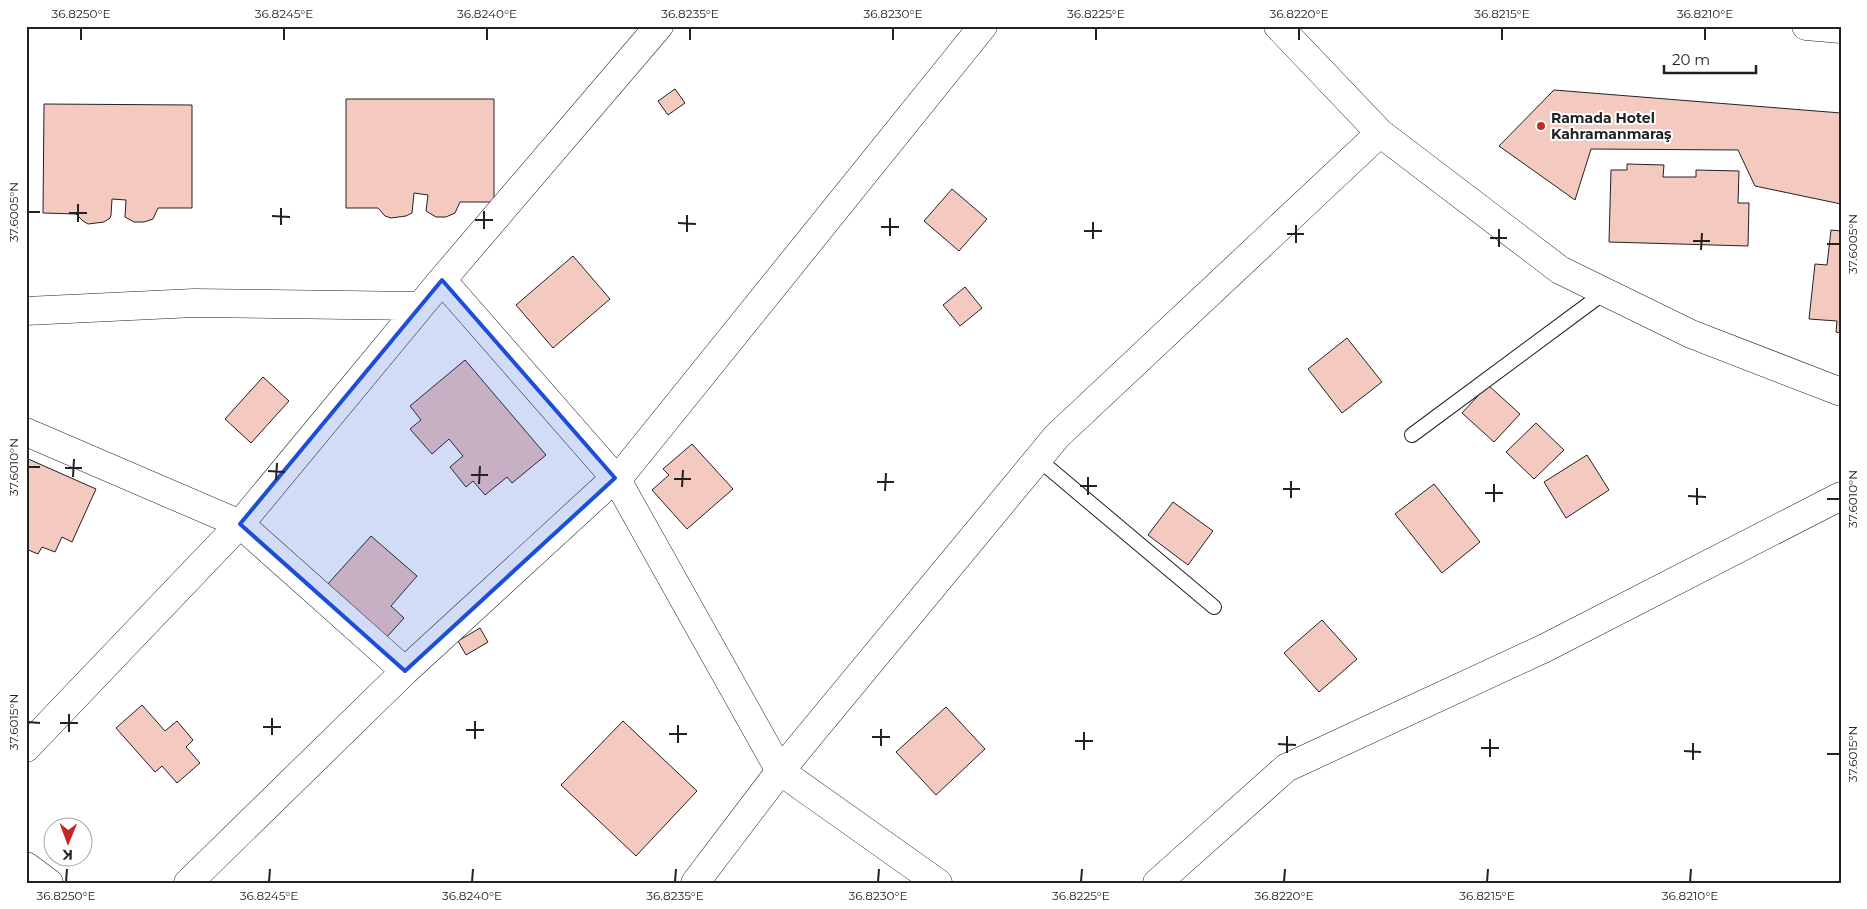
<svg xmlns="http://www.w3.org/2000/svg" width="1867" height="909" font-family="Montserrat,sans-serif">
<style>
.building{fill:#f3c9c0;stroke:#222}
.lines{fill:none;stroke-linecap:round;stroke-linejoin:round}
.service-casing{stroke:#222;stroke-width:16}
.minor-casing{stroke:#222;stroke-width:29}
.primary-casing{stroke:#222;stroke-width:29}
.service{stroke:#fff;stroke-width:14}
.minor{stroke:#fff;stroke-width:28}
.primary{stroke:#fff;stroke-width:28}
.marked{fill:#1d4ed8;fill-opacity:0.2;stroke:#1d4ed8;stroke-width:4;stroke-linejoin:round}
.ticks{fill:none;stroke:#222;stroke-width:2}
.poi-dot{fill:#c62828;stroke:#fff;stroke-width:2}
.labels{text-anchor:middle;stroke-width:4;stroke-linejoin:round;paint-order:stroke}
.poi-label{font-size:14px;font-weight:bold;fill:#222;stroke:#fff;text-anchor:start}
.neatline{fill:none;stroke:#222;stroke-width:2}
.ticks-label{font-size:12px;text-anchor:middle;fill:#222}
</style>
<rect width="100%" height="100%" fill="#fff"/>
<path class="building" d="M675 89 685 103 668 115 658 101Z
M1554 90 1841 113V204L1755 186 1738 150 1591 149 1575 200 1499 146Z
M346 99H494V202H460L455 213 446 217H436L426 211 428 195 414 193 412 213 406 216 391 218 385 216 378 208H346Z
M44 104 192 105V208H158L153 219 144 222H134L125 217 126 200 112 199 111 215 110 218 104 222 88 224 83 221 76 214 43 213Z
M1627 164 1664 165 1663 177H1696V170L1739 171 1738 203H1749L1748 246 1609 242 1611 170H1627Z
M952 189 987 219 959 251 924 221Z
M1831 230 1841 231V333L1836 332 1837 321 1809 319 1815 264 1827 265Z
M573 256 610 299 553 348 516 305Z
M965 287 982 308 960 326 943 305Z
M1347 338 1382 382 1342 413 1308 369Z
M465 360 546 455 512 483 507 477 485 495 473 481 466 487 450 467 463 456 449 439 432 454 410 429 421 420 410 406Z
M263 377 289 401 251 443 225 419Z
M1488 385 1520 414 1494 442 1462 413Z
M1536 423 1564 450 1534 479 1506 452Z
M692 444 733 489 687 529 652 490 669 475 663 469Z
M1587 455 1609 490 1566 518 1544 482Z
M26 458 96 489 72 542 62 537 55 552 42 547 38 554 26 549Z
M1434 484 1480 542 1442 573 1395 514Z
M1173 502 1213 531 1188 565 1148 535Z
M371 536 417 576 391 606 404 618 386 638 326 586Z
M1322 620 1357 659 1319 692 1284 653Z
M480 628 488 642 466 655 458 641Z
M142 705 165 731 177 721 193 740 186 747 200 763 177 783 162 766 155 772 116 728Z
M946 707 985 749 936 795 896 752Z
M623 721 697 791 636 856 561 785Z"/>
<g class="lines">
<g class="service-casing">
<path id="service" d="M1412 435 1605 292
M1038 459 1214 607"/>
</g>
<g class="minor-casing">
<path id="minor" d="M1278 26 1380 133 1560 270 1691 334 1841 392
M442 280 617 480 780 771 938 883
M26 311 194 303 420 306
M26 432 240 524 405 671
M617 480 983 26
M26 748 240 524 442 280 659 26
M26 866 49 883
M188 883 405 671 615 478
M695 883 780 771 1057 436 1380 133
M1157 883 1286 768 1545 648 1841 496"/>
</g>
<g class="primary-casing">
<path id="primary" d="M1806 26 1841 29"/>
</g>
<use href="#service" class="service"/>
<use href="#minor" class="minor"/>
<use href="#primary" class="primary"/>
</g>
<path class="marked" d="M442 280 615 478 405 671 240 524Z"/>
<path class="ticks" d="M81 40V28M284 40V28M487 40V28M690 40V28M893 40V28M1096 40V28M1299 40V28M1502 40V28M1705 40V28M28 212H40M69 213H87M272 216 290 217M475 220H493M78 222V204M678 223 696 224M281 225V208M881 227H899M484 229V211M1084 231H1102M687 232V215M1287 234H1304M890 236V218M1490 238H1507M1093 239V222M1693 241H1710M1296 243V225M1827 244H1840M1499 247V229M1701 250 1702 233M28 467H40M65 468H82M268 471 285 472M471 475H488M73 477 74 459M674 479H691M276 480 277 463M877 482H894M479 484 480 466M1080 486H1097M682 487 683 470M1283 489H1300M885 491 886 473M1485 493H1503M1088 495V477M1688 496 1706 497M1291 498V481M1827 499H1840M1494 502V484M1697 505V488M28 722 40 723M60 723H78M263 727H281M466 730H484M69 732V714M669 734H687M272 735V718M872 737H890M475 739V721M1075 741H1093M678 743V725M1278 744 1296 745M881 746V729M1481 748H1499M1084 750V732M1684 751 1701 752M1287 753V736M1827 754H1840M1490 757V739M1693 760V743M66 882 67 869M269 882 270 869M472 882 473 869M675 882 676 869M878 882 879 869M1081 882 1082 869M1284 882 1285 869M1487 882 1488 869M1690 882 1691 869"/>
<circle class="poi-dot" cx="1541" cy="126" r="5"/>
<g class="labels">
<g class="poi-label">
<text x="1551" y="123">Ramada Hotel<tspan x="1551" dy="16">Kahramanmaraş</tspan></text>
</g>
</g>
<rect width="1867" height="909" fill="none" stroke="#ffffff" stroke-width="55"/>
<g transform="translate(68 842) rotate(181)"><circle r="24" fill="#ffffff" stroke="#a7a7a7"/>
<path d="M0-4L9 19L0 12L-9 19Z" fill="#c62828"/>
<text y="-8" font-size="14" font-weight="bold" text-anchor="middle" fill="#222222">K</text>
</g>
<path d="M1664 65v8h92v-8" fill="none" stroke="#222222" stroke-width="2.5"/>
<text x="1672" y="65" font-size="15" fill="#222222" stroke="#ffffff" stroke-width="4" paint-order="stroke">20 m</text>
<rect x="28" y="28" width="1812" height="854" class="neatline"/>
<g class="ticks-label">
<text x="81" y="18">36.8250°E</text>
<text x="284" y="18">36.8245°E</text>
<text x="487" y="18">36.8240°E</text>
<text x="690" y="18">36.8235°E</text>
<text x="893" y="18">36.8230°E</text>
<text x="1096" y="18">36.8225°E</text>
<text x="1299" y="18">36.8220°E</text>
<text x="1502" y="18">36.8215°E</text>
<text x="1705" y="18">36.8210°E</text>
<text transform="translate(14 212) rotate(-90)" y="4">37.6005°N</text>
<text transform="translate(1853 244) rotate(-90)" y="4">37.6005°N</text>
<text transform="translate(14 467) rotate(-90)" y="4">37.6010°N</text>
<text transform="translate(1853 499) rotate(-90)" y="4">37.6010°N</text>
<text transform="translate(14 722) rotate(-90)" y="4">37.6015°N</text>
<text transform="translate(1853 754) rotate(-90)" y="4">37.6015°N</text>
<text x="66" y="900">36.8250°E</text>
<text x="269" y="900">36.8245°E</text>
<text x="472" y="900">36.8240°E</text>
<text x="675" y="900">36.8235°E</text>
<text x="878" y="900">36.8230°E</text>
<text x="1081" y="900">36.8225°E</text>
<text x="1284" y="900">36.8220°E</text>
<text x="1487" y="900">36.8215°E</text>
<text x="1690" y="900">36.8210°E</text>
</g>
</svg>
